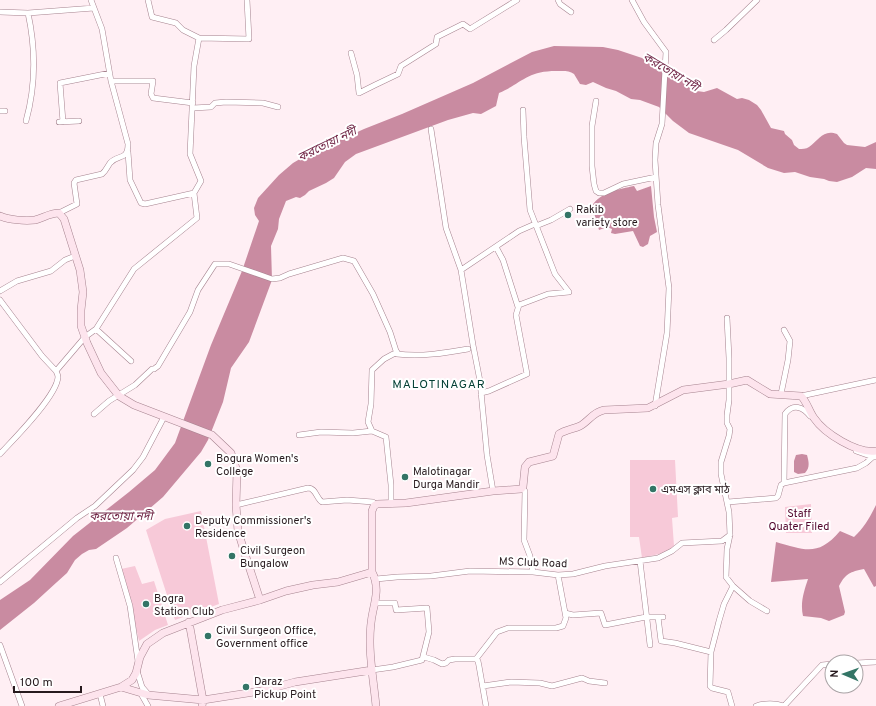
<svg xmlns="http://www.w3.org/2000/svg" width="876" height="706" font-family="Overpass,'Noto Sans Bengali',sans-serif">
<style>
.green{fill:#f7c9d8}
.water{fill:#c98ba1}
.lines{fill:none;stroke-linecap:round;stroke-linejoin:round}
.street-casing{stroke:#a6838f;stroke-width:6}
.secondary-casing{stroke:#a6838f;stroke-width:8}
.street{stroke:#fff;stroke-width:5}
.secondary{stroke:#fde4ed;stroke-width:7}
.poi-dot{fill:#337566;stroke:#fff;stroke-width:1.5}
.labels{text-anchor:middle;stroke-width:4;stroke-linejoin:round;paint-order:stroke}
.poi-label{font-size:11px;fill:#271a1e;stroke:#fff;text-anchor:start}
.park-label{font-size:11px;fill:#50042b;stroke:#fff}
.street-label{font-size:11px;fill:#271a1e;stroke:#fff}
.water-label{font-size:12px;font-style:italic;fill:#722848;stroke:#fff}
.neighbourhood-label{font-size:12px;letter-spacing:1px;fill:#044035;stroke:#fff}
</style>
<rect width="100%" height="100%" fill="#ffeff4"/>
<path class="green" d="M630 460H675L678 517 672 518 674 546 667 552 642 558 639 537H630Z
M811 504 812 533H786L785 507Z
M201 511 219 604 175 620 146 530 165 519Z
M135 566 142 584 154 581 168 625 155 630 139 641 126 583 121 569Z"/>
<path class="water" d="M554 46 603 47 618 50 642 58 660 67 670 68 674 70 689 86 697 91 704 92 717 88 737 99 742 98 749 100 757 105 761 110 771 128 784 131 785 134 792 140 794 145 799 149C802 149 806 149 809 147 819 140 823 129 837 134L844 143 847 145 865 147 876 142V169L866 168 852 177 837 182 829 181 824 179 810 177 795 172 784 173 768 168 738 150 689 133 673 121 659 107 640 100 631 99 616 91 606 88 593 82 586 85 580 84 574 74C569 70 562 71 556 71 527 71 522 83 499 93L496 106 481 114 473 113 448 120 356 154 345 162 334 178 326 183 309 191 305 195 300 198 296 197 286 201 279 219 278 229 271 246 272 280 249 342 231 368 223 402 208 440 201 452 163 497 127 528 96 549 89 550 82 554 75 560 67 573 57 582 34 603 0 630V600L30 580 73 536 129 492 155 470 175 443 211 345 242 271 259 221 255 215 254 208 258 198 279 175 293 163 305 156 364 129 402 114 473 83 532 52Z
M634 186 637 191 651 186 654 217 657 232 650 236 648 244 643 247 640 246 633 231 615 234 611 233 612 229 607 227 599 230 592 206C600 192 620 189 634 186Z
M802 454 807 455C809 462 810 468 805 473L798 474 794 472V461L796 455Z
M876 505V586L874 587 864 569C850 572 846 573 839 586L845 612 844 615 829 621 821 618 803 616C800 603 804 591 808 579L771 582 776 542C805 550 818 557 840 531L854 537C864 528 870 517 876 505Z"/>
<g class="lines">
<g class="street-casing">
<path id="street" d="M148 0 152 17 176 23 183 30 199 38
M558 0 560 4 571 12
M632 0 644 22 666 52 662 124 656 143 655 160 658 205 669 288 667 333 655 406
M0 12 28 13 94 8
M714 40 726 30 757 0
M351 53 357 75 359 93 375 85 398 74 401 66 436 44 437 37 463 24 470 29 517 0
M111 81H153L151 94 153 98 193 103
M596 101 592 126V166L594 184 596 191 599 193H604L623 184 656 177
M193 108 211 107 215 103 226 102 263 103 278 107
M0 111H5H0
M26 121C36 85 36 50 28 13
M59 122 79 121
M63 122 60 83 110 73
M431 129 446 228 461 270 473 345 480 381 487 455 493 491
M128 152 130 180 141 203 145 204 194 193
M59 213 77 204 74 183 76 180 102 174C106 171 107 167 110 163 118 154 128 161 128 144L111 81 102 29 91 0
M536 226 551 220 570 209
M496 247 503 260 518 307
M461 270 519 231 535 224
M0 291 17 281 51 271 65 260 75 256
M0 300 42 356 56 371
M727 318 729 358V400L727 415V423L730 429 729 436 721 462V474L729 512 730 535 727 549 726 577 733 586 724 604 719 621 711 652 710 686 712 688 728 692 732 706
M96 329 131 361
M481 393 489 391 527 374 516 315 519 305 548 294 569 292 555 274 530 210 524 137 523 110
M781 394 788 360 790 341 784 330
M801 396 876 380
M94 414 109 401 135 385 152 369H154L158 366 190 312 198 290 215 264H229L272 279 280 278 289 274 343 258 354 261 373 294 390 332 397 354C421 357 445 353 468 349
M810 416C803 407 793 403 785 414L784 483 857 468 866 463 875 455
M372 431 368 422 371 404 372 370 384 359 397 352
M299 435 321 432 353 433 372 431 386 437 391 485V503
M856 451 873 457H876
M0 454C13 440 57 396 58 377 58 375 57 373 56 371L85 337 96 329 134 269 197 218 194 193 201 181 190 154 194 66 199 38 249 39 247 0
M522 488 525 491 524 540 530 556 533 572
M728 502 776 498 778 496 781 485 784 483
M236 505 308 488C316 488 316 498 322 502L347 500 373 502 375 505
M116 558 130 606 138 661
M640 561 650 645
M376 579 397 577 431 576 470 571 533 572 558 575 573 574 605 566 658 558 672 551 682 543 722 541 730 535
M0 582 77 518 95 506 133 470 143 457 164 417
M733 586 750 601 767 611
M565 613 573 615 601 613 605 625 646 617H663
M658 617 661 641 675 643 711 652
M0 645 22 706
M424 657 434 660 442 664 446 663 449 660 455 659H476L478 661 479 666 486 706
M476 659 497 632 508 628H556L563 626 566 618 558 575
M856 663 876 662
M372 670 393 667 422 660 429 632 427 608 396 610 395 603H375
M137 671 142 687 148 694
M483 686 511 682 540 683 552 686 582 678 589 681 605 683
M140 692 148 706
M100 694 103 706
M756 706C765 703 775 703 784 706
M784 706 822 665 832 664"/>
</g>
<g class="secondary-casing">
<path id="secondary" d="M0 216C9 220 25 221 35 220 43 218 50 213 59 213L64 219 80 270 83 292 81 310V326L87 343 101 373 119 396 134 405 212 435 231 453 237 471 236 505 238 531 245 554 260 600
M189 622 203 700 202 706
M121 687 148 695 203 700 261 691 295 682 372 670
M59 706 121 687 132 680 136 673 140 657 147 644 163 633 222 610 260 600 286 591 313 585 338 582 372 572
M376 706C373 674 366 643 373 611 376 598 379 585 372 572V511L374 506 377 504 406 503 493 491 521 489 523 487 525 467 529 462 553 456 559 434C565 430 573 429 580 426 589 421 593 412 604 410L648 408 683 390 729 384 747 380 770 394 801 396C807 402 809 411 814 418 824 433 857 454 876 451"/>
</g>
<use href="#street" class="street"/>
<use href="#secondary" class="secondary"/>
</g>
<g class="poi-dot">
<circle cx="568" cy="215" r="4"/>
<circle cx="208" cy="464" r="4"/>
<circle cx="405" cy="477" r="4"/>
<circle cx="653" cy="489" r="4"/>
<circle cx="187" cy="526" r="4"/>
<circle cx="232" cy="556" r="4"/>
<circle cx="146" cy="604" r="4"/>
<circle cx="208" cy="636" r="4"/>
<circle cx="246" cy="687" r="4"/>
</g>
<g class="labels">
<g class="poi-label">
<text x="576" y="213">Rakib<tspan x="576" dy="13">variety store</tspan></text>
<text x="216" y="462">Bogura Women's<tspan x="216" dy="13">College</tspan></text>
<text x="413" y="475">Malotinagar<tspan x="413" dy="13">Durga Mandir</tspan></text>
<text x="661" y="493">এমএস ক্লাব মাঠ</text>
<text x="195" y="524">Deputy Commissioner's<tspan x="195" dy="13">Residence</tspan></text>
<text x="240" y="554">Civil Surgeon<tspan x="240" dy="13">Bungalow</tspan></text>
<text x="154" y="602">Bogra<tspan x="154" dy="13">Station Club</tspan></text>
<text x="216" y="634">Civil Surgeon Office,<tspan x="216" dy="13">Government office</tspan></text>
<text x="254" y="685">Daraz<tspan x="254" dy="13">Pickup Point</tspan></text>
</g>
<g class="park-label">
<text x="799" y="517">Staff<tspan x="799" dy="13">Quater Filed</tspan></text>
</g>
<g class="street-label">
<text transform="translate(533 562) rotate(2)" y="4">MS Club Road</text>
</g>
<g class="water-label">
<text transform="translate(671 72) rotate(31)" y="4">করতোয়া নদী</text>
<text transform="translate(327 144) rotate(-26)" y="4">করতোয়া নদী</text>
<text x="121" y="520">করতোয়া নদী</text>
</g>
<g class="neighbourhood-label">
<text x="439" y="388">MALOTINAGAR</text>
</g>
</g>
<g transform="translate(844 674) rotate(272)"><circle r="19" fill="#ffffff" stroke="#a9a3a5"/>
<path d="M0-3L7 15L0 10L-7 15Z" fill="#337566"/>
<text y="-6" font-size="11" font-weight="bold" text-anchor="middle" fill="#271a1e">N</text>
</g>
<path d="M14 686v6h67v-6" fill="none" stroke="#271a1e" stroke-width="2"/>
<text x="20" y="686" font-size="12" fill="#271a1e" stroke="#ffffff" stroke-width="3" paint-order="stroke">100 m</text>
</svg>
